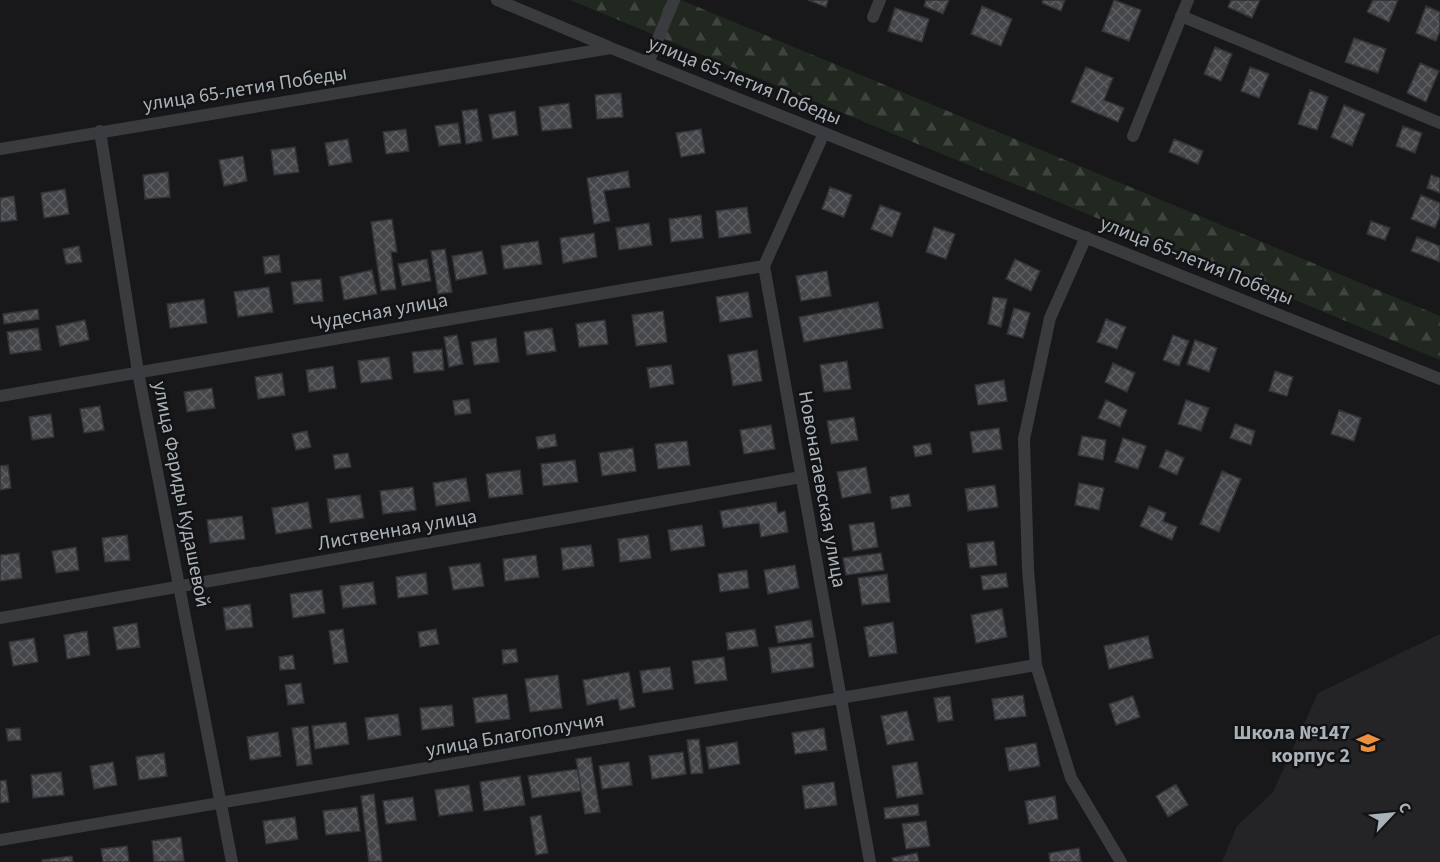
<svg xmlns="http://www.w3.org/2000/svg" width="1440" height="862" font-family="'Source Sans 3',sans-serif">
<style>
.built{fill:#242427}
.forest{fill:url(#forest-firs)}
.building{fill:url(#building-cross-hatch);stroke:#323236;stroke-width:1.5}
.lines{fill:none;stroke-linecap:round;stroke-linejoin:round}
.minor{stroke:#393b3f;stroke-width:12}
.labels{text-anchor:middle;stroke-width:5;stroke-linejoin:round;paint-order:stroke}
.street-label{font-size:20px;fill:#aab2b9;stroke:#131315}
.poi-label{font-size:20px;font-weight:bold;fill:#aab2b9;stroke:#131315;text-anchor:end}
</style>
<defs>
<pattern id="forest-firs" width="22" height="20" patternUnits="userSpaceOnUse" patternTransform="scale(1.5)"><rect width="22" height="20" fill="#202820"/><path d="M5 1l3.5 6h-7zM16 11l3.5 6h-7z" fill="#3e453e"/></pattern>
<pattern id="building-cross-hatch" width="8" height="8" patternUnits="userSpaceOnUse" patternTransform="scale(1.5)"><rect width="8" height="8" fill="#44464a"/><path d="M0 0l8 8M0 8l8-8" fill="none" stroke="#5c5e62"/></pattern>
</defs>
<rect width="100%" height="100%" fill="#18181a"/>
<path class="built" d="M1440 634V862H1222L1237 826 1273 792 1318 693Z"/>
<path class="forest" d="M570 0H681L1440 316V360Z"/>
<path class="building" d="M808 0H828L826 7Z
M926 0H949L943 14 924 6Z
M1043 0H1065L1061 11 1042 3Z
M1114 0 1141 10 1129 41 1102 31Z
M1231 0H1260L1252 18 1228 7Z
M1373 0H1398L1389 22 1367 12Z
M982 6 1012 19 1001 46 971 34Z
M1426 6 1440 12V31L1436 41 1416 33Z
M895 8 929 19 922 42 888 31Z
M1354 38 1386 49 1378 73 1345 62Z
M1215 47 1232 54 1221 81 1204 74Z
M1420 63 1439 71 1426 102 1407 93Z
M1086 67 1113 78 1104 100 1124 108 1118 122 1071 102Z
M1250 67 1269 74 1259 98 1241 91Z
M1310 90 1328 97 1317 130 1298 124Z
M621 93 623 117 597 119 595 95Z
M569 103 572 128 542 131 539 107Z
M1344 105 1365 114 1352 146 1331 137Z
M477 109 482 141 466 144 462 111Z
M515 111 518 135 493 139 489 115Z
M458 123 461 143 439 146 435 126Z
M1403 126 1422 133 1415 153 1396 146Z
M406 129 409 151 386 154 383 132Z
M701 129 705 153 681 157 676 133Z
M348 139 352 162 329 166 325 143Z
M1174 139 1203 151 1198 164 1169 152Z
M295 147 299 172 274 175 271 150Z
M243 156 247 181 224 186 219 160Z
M628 171 630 187 604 191 610 221 594 224 587 178Z
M168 172 170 197 145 199 143 175Z
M1431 175 1440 178V193L1427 188Z
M830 187 852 195 844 217 822 209Z
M65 189 69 214 44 218 41 193Z
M1421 195 1440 203V216L1435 228 1411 219Z
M14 196 17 220 0 222V198Z
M880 205 901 213 892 237 871 229Z
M747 207 751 233 719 238 716 211Z
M701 215 703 238 671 242 669 219Z
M392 219 397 252H391L396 289 381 291 371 222Z
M1371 221 1390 228 1385 240 1367 234Z
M649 223 652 245 619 250 616 228Z
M934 227 955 234 946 259 926 252Z
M594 233 597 257 563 263 560 238Z
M1417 237 1440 246V262L1411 251Z
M538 241 542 264 504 269 501 246Z
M79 246 82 262 66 264 63 249Z
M445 249 452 292 438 294 431 251Z
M482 251 487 274 456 280 452 256Z
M279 255 281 272 265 274 263 257Z
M427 259 431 281 402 286 398 264Z
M1015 259 1040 271 1031 291 1006 279Z
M372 270 377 294 344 300 340 277Z
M827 271 831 296 801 301 796 276Z
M321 279 323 301 294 304 291 282Z
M269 287 273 312 238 317 234 292Z
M748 292 752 317 720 322 716 297Z
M993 297 1007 299 1001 327 988 324Z
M204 299 207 323 170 328 167 304Z
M878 302 883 328 804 342 799 317Z
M1014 308 1030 313 1023 338 1007 334Z
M38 309 39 319 4 324 3 314Z
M663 311 667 342 636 346 632 315Z
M1106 319 1126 327 1117 349 1097 342Z
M85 320 89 340 60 346 56 326Z
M605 320 608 344 579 347 576 324Z
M38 328 41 350 10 354 7 332Z
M552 328 556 351 527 355 524 332Z
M457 335 463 364 449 367 444 337Z
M1173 335 1189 341 1179 366 1163 360Z
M496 338 499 362 474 365 471 342Z
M1195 340 1217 348 1209 372 1187 364Z
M442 349 444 370 414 373 412 352Z
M757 350 762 381 733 386 728 355Z
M389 357 392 379 361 383 358 361Z
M847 361 851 389 824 392 820 365Z
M1113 363 1135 373 1127 392 1105 382Z
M671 365 674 384 650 388 647 368Z
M333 366 336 388 309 392 306 370Z
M1275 371 1293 377 1287 396 1269 391Z
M282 373 285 395 258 399 255 377Z
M1004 380 1007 401 978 405 975 385Z
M212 388 215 408 187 412 184 392Z
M469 399 471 413 455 415 453 401Z
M1106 400 1127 410 1120 427 1098 418Z
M1186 400 1209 408 1201 431 1178 424Z
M100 406 104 430 84 433 80 409Z
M1339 410 1361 418 1354 441 1331 434Z
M51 414 54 437 32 440 29 417Z
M854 417 858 440 831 444 827 421Z
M1235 424 1255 431 1251 445 1230 438Z
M771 425 775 449 744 454 740 430Z
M999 428 1002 449 973 453 970 432Z
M307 431 311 447 296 450 292 434Z
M555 434 557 446 538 449 536 437Z
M1082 436 1106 440 1103 460 1078 455Z
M1123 438 1146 446 1138 469 1115 462Z
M687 441 690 465 658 469 655 444Z
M930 443 932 454 915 457 913 446Z
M633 448 636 471 602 476 599 453Z
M1166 450 1184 458 1177 475 1159 467Z
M348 453 351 467 335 469 333 455Z
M575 460 578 482 543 486 541 464Z
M8 465 11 488 0 490V466Z
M866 467 871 493 842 498 837 472Z
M520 470 523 494 489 498 486 474Z
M1222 471 1241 479 1219 532 1200 524Z
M466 478 470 501 436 506 433 483Z
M1079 483 1104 488 1099 510 1075 505Z
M995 485 998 507 968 511 965 489Z
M413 487 416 510 383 514 380 491Z
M909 494 911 506 892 509 890 497Z
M360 495 364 518 330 523 327 499Z
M308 502 312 528 276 534 272 508Z
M776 502 778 513 785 511 788 532 761 537 759 523 723 528 720 511Z
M1149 506 1166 513 1163 521 1177 527 1172 540 1140 526Z
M242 516 245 539 210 543 207 520Z
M874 522 878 547 853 551 849 525Z
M702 525 705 546 671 551 668 530Z
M127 535 130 560 105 562 102 538Z
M648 535 651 558 620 562 618 539Z
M994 541 997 565 970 568 967 544Z
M591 545 594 566 563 570 561 548Z
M76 547 79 570 56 573 52 551Z
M19 553 22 578 0 581V555Z
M881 553 884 570 846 575 843 558Z
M536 555 539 577 505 581 503 559Z
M480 563 484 586 453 590 449 567Z
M795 565 799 588 768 594 764 570Z
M747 570 749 588 720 592 718 574Z
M426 573 428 594 398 598 396 577Z
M1006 573 1008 587 983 590 981 576Z
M887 574 890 602 862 605 858 578Z
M373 582 376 604 343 608 340 586Z
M322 590 325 613 293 618 290 594Z
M250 604 253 627 226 630 223 608Z
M1002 609 1007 637 976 643 971 615Z
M811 620 814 637 778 643 775 626Z
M893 622 897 653 869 657 864 627Z
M137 623 140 647 117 650 113 627Z
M343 629 348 662 334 664 329 631Z
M436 629 439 644 420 647 418 632Z
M755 629 758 646 728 650 726 633Z
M87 631 90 655 67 659 64 635Z
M1148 636 1153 658 1109 669 1104 646Z
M34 638 38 662 13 666 9 642Z
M811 643 814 667 772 673 769 648Z
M516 649 518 662 503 664 502 650Z
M293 655 295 669 280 670 279 657Z
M724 657 727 680 695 684 692 661Z
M670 667 673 689 643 693 640 671Z
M629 672 635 707 620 710 618 699 587 705 583 680Z
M558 675 562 708 530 712 525 679Z
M301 683 304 703 288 705 285 685Z
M507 694 510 719 476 723 473 698Z
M1023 695 1026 716 995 720 992 699Z
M950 696 953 720 938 722 934 698Z
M1133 696 1140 717 1116 725 1109 704Z
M452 705 454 726 422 730 420 708Z
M907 711 914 740 887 745 881 716Z
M398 714 401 735 368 740 365 718Z
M346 722 349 744 315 749 312 726Z
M308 726 312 764 297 766 292 728Z
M20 728 21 740 8 741 6 729Z
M824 728 827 750 795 754 792 733Z
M278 732 281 756 250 760 247 737Z
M699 739 703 773 691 774 687 740Z
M737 742 740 764 709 769 706 747Z
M1036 743 1040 766 1009 771 1005 748Z
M683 752 686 774 652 779 649 756Z
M164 753 167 776 139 780 136 757Z
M591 757 600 812 585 814 576 759Z
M113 762 117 785 94 789 90 766Z
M629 762 632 785 602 789 599 766Z
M917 762 923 794 897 798 892 766Z
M578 769 581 791 532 798 528 776Z
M61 772 64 795 33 798 31 775Z
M520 776 525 805 484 811 480 782Z
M6 780 9 802 0 803V781Z
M834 782 837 805 805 809 802 786Z
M1176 784 1188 805 1168 817 1156 796Z
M469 785 473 811 439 816 435 790Z
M374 794 382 861 369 862 361 796Z
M1055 796 1058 819 1029 824 1025 801Z
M413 797 416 820 386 824 383 801Z
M918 804 919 815 885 819 884 808Z
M357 807 360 831 326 835 323 811Z
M541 815 548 853 536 855 530 817Z
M295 817 298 839 266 844 263 821Z
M926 821 930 846 906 849 902 824Z
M181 837 184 861 154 862 152 841Z
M127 846 129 862H103L101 849Z
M1079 848 1081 862H1050L1049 853Z
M917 853 919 862H893L892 858Z
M72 856 73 862H42V860Z"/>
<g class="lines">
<path class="minor" d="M497 0 609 47
M1181 16 1440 123
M873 17 880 0
M648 63 674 0
M100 131 138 372 232 862
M824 133 764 266 870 862
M1133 136 1188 0
M0 149 611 48 1440 379
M1086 237 1050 318 1024 439 1028 569 1036 665 1071 778 1121 862
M0 396 764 266
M0 618 801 477
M0 840 1036 665"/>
</g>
<defs>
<g id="school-bare" transform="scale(1.8)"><path d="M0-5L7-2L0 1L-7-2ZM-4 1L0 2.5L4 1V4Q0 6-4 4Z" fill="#eb903e" stroke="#131315" stroke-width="2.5" paint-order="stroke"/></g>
</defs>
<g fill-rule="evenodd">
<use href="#school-bare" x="1368" y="743"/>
</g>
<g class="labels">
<g class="street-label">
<text transform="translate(745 80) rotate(22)" y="7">улица 65-летия Победы</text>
<text transform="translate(245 88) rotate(-9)" y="7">улица 65-летия Победы</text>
<text transform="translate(1197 260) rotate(22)" y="7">улица 65-летия Победы</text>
<text transform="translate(379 311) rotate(-10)" y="7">Чудесная улица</text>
<text transform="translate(823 489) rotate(80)" y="7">Новонагаевская улица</text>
<text transform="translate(182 494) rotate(79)" y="7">улица Фариды Кудашевой</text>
<text transform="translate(397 529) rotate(-10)" y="7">Лиственная улица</text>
<text transform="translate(515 734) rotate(-10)" y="7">улица Благополучия</text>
</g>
<g class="poi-label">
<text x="1350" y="739">Школа №147<tspan x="1350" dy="23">корпус 2</tspan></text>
</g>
</g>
<g transform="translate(1392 814) rotate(64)" stroke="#131315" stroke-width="4.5" paint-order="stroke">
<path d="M0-4.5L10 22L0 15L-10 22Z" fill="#aab2b9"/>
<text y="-9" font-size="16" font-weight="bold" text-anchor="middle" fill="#aab2b9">С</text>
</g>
</svg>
